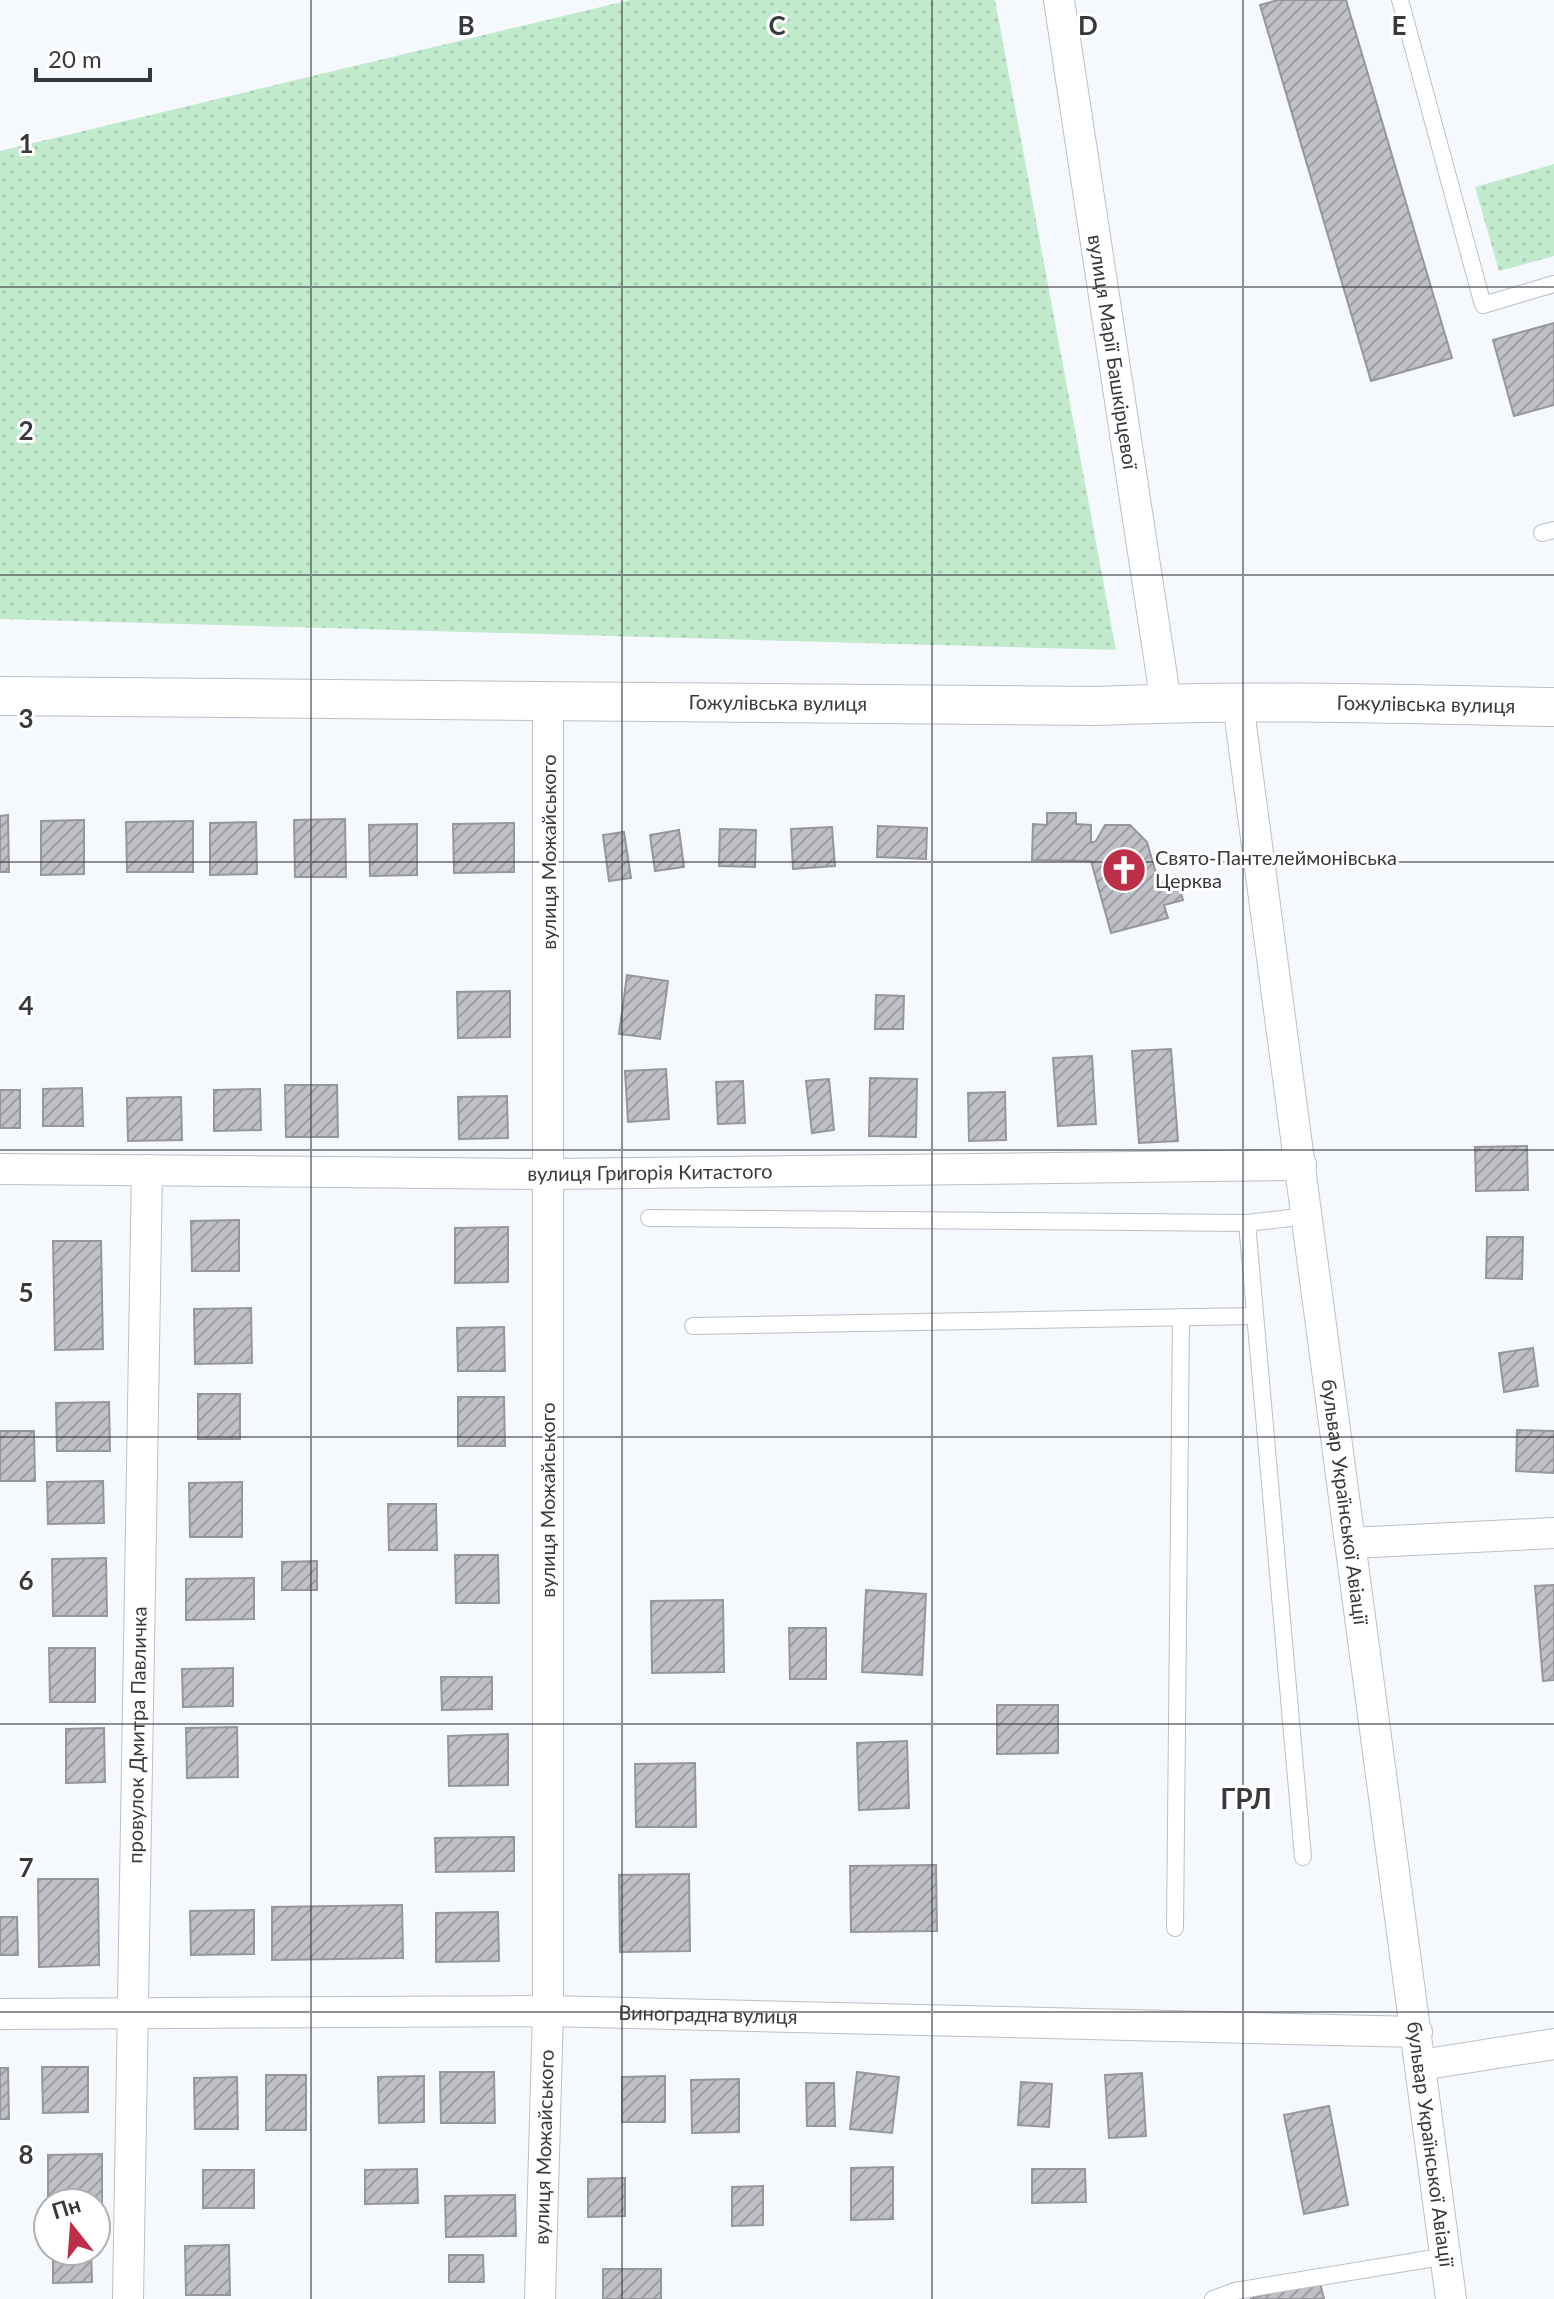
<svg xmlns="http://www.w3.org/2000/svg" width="1554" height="2299" font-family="Lato,sans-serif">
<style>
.park{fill:url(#park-dots)}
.building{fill:url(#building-hatch);stroke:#96969d;stroke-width:2}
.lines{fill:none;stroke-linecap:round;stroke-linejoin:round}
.service-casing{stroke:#bbc0c6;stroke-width:18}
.minor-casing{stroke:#bbc0c6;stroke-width:32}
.tertiary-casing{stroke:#bbc0c6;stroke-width:40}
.service{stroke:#fff;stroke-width:16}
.minor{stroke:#fff;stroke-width:30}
.tertiary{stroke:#fff;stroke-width:38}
.grid{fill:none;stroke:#37393c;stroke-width:2;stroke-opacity:0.55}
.labels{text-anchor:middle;stroke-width:6;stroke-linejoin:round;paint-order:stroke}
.street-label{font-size:20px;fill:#37393c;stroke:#fff}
.poi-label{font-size:20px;fill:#37393c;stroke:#fff;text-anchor:start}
.district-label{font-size:28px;font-weight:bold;fill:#37393c;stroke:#fff}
.grid-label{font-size:26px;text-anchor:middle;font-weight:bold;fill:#37393c;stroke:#fff;stroke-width:6;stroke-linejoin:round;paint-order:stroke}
</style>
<defs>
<pattern id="park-dots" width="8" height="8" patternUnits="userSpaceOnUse" patternTransform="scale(2)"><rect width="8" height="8" fill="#c2eacd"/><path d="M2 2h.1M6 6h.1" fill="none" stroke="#a7c9b1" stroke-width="1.8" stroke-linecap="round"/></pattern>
<pattern id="building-hatch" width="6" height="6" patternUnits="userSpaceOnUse" patternTransform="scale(2)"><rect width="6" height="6" fill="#c0c0c7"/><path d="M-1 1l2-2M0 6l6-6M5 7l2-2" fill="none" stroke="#9d9da3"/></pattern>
</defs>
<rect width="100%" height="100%" fill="#f5f9fe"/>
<path class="park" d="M630 0H995L1116 650 0 619V151Z
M1554 164V256L1499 271 1475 187Z"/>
<path class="building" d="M1278 0H1346L1452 358 1371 381 1260 5Z
M1554 323V405L1514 416 1493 340Z
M1047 813H1076V824L1091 825V843L1096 841 1105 825H1130L1147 842 1159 884 1177 879 1183 900 1164 905 1168 918 1111 933 1091 861 1032 860 1033 824 1047 825Z
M8 815 9 872H0V816Z
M345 819 346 877H295L294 820Z
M84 820V874L41 875V821Z
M193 821V872H127L126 822Z
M256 822 257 874 210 875V823Z
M514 823V872L454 873 453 824Z
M417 824V875L370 876 369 825Z
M878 826 927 828 926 859 877 857Z
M832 827 835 866 793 869 791 829Z
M720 829 756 830 755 867 719 866Z
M679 830 684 867 655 871 650 835Z
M624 832 631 878 609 881 603 835Z
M627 975 668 981 660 1039 619 1034Z
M510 991V1037L458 1038 457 992Z
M876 995 904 996 903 1029H875Z
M1171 1049 1178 1141 1139 1143 1132 1051Z
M1092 1056 1096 1124 1058 1126 1053 1058Z
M666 1069 669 1119 628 1122 625 1071Z
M870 1078 917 1079 916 1137 869 1136Z
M829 1079 834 1130 812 1133 806 1081Z
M743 1081 745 1123 718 1124 716 1082Z
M285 1085H337L338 1137H286Z
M82 1088 83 1126H43V1089Z
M260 1089 261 1130 214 1131V1090Z
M0 1090H20V1128H0Z
M1005 1092 1006 1140 969 1141 968 1093Z
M507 1096 508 1138 459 1139 458 1097Z
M181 1097 182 1140 128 1141 127 1098Z
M1527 1146 1528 1190 1476 1191 1475 1147Z
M239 1220V1271H192L191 1221Z
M508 1227V1282L455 1283V1228Z
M1487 1237H1523L1522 1279 1486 1278Z
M53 1241H101L103 1349 55 1350Z
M251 1308 252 1363 195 1364 194 1309Z
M504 1327 505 1371H458L457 1328Z
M1533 1348 1538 1386 1504 1392 1499 1353Z
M198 1394H240V1439H198Z
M458 1397H504L505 1446H458Z
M109 1402 110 1451H57L56 1403Z
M1517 1430 1554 1431V1473L1516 1471Z
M0 1431H34L35 1481H0Z
M103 1481 104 1523 48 1524 47 1482Z
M242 1482V1537H190L189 1483Z
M388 1504H436L437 1550H389Z
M455 1555H498L499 1603H456Z
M106 1558 107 1616H53L52 1559Z
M317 1561V1590H282V1562Z
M254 1578V1619L186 1620V1579Z
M1554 1585V1680L1543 1681 1535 1586Z
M866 1590 926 1594 922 1675 862 1672Z
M723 1600 724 1672 652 1673 651 1601Z
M789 1628H826V1679H790Z
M49 1648H95V1702H50Z
M233 1668V1706L183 1707 182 1669Z
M441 1677H492V1709L442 1710Z
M997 1705H1058V1753L997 1754Z
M237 1727 238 1777 187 1778 186 1728Z
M104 1728 105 1782 66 1783V1729Z
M508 1734V1785L449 1786 448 1736Z
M907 1741 909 1808 859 1810 857 1743Z
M695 1763 696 1827H636L635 1764Z
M514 1837V1871L436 1872 435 1838Z
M936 1865 937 1931 851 1932 850 1866Z
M689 1874 690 1951 620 1952 619 1875Z
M38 1879H98L99 1965 39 1967Z
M402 1905 403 1958 272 1960V1907Z
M254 1910V1954L191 1955 190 1911Z
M498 1912 499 1961 436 1962V1913Z
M0 1917H17L18 1955H0Z
M42 2067H88V2112L43 2113Z
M0 2068H8L9 2119H0Z
M440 2072H494L495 2123H441Z
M857 2072 899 2077 892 2133 850 2129Z
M1142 2073 1146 2136 1109 2138 1105 2075Z
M266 2075H306V2130H266Z
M424 2076V2122L379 2123 378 2077Z
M665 2076V2122H622V2077Z
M237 2077 238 2129H195L194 2078Z
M739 2079V2132L692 2133 691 2080Z
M1021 2082 1052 2084 1049 2127 1018 2125Z
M806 2083H834L835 2126H807Z
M1329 2106 1348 2205 1304 2214 1284 2115Z
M102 2154V2203H48V2155Z
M893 2167V2219L851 2220V2168Z
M417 2169 418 2203 365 2204V2170Z
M1032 2169H1085L1086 2202 1032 2203Z
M203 2170H254V2208H203Z
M625 2178V2216L588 2217V2179Z
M763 2186V2225L732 2226V2187Z
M515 2195 516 2236 446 2237 445 2196Z
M229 2245 230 2295H186L185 2246Z
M53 2251H91L92 2282 53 2283Z
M449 2255H483L484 2282H449Z
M603 2269H661V2299H603Z
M1319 2279 1324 2299H1250Z"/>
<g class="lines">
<g class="service-casing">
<path id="service" d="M1400 0 1483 305 1554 284
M1542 533 1554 530
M649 1218 1247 1223 1308 1216
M1247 1223 1303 1857
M693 1326 1254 1316
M1175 1928 1181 1317
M1213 2299 1235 2291 1447 2256"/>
</g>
<g class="minor-casing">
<g id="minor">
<path id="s1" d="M1059 0 1166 703"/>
<path id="s2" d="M1238 703 1451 2299"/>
<path id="s3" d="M0 1169 549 1174 1301 1165"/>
<path d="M1351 1543 1554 1533"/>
<path id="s4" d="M0 2014 548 2011 1417 2032"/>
<path d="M1421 2065 1554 2044"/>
<path id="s5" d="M128 2299 147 1170"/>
<path id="s6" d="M540 2299 548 2011V701"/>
</g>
</g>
<g class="tertiary-casing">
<g id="tertiary">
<path id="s7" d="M0 696 1097 706C1249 699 1402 704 1554 707"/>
</g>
</g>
<use href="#service" class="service"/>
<use href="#minor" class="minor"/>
<use href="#tertiary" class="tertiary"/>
</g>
<path class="grid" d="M311 0V2299M622 0V2299M932 0V2299M1243 0V2299M0 287H1554M0 575H1554M0 862H1554M0 1150H1554M0 1437H1554M0 1724H1554M0 2012H1554"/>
<defs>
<g id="church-disc" transform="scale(2.3)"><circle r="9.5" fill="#bf2e48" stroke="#fff"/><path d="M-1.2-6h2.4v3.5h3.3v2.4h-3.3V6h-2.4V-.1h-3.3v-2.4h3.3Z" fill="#fff"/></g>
</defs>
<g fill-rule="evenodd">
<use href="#church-disc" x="1124" y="870"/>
</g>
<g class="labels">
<g class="street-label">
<text dy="7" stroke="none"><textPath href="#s1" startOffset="356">вулиця Марії Башкірцевої</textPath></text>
<text dy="7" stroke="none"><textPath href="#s7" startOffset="778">Гожулівська вулиця</textPath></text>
<text dy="7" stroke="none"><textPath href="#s7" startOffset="1426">Гожулівська вулиця</textPath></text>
<text transform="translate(549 852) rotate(-90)" y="7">вулиця Можайського</text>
<text dy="7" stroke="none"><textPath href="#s3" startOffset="650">вулиця Григорія Китастого</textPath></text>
<text transform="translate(548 1500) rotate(-90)" y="7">вулиця Можайського</text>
<text dy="7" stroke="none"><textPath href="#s2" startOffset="806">бульвар Української Авіації</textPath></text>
<text dy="7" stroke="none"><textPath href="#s5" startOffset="564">провулок Дмитра Павличка</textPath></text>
<text dy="7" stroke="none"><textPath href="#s4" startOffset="708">Виноградна вулиця</textPath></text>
<text dy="7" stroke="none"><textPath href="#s2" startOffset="1454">бульвар Української Авіації</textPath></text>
<text dy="7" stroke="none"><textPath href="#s6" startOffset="152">вулиця Можайського</textPath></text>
</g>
<g class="poi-label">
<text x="1155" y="865">Свято-Пантелеймонівська<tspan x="1155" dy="23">Церква</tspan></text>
</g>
<g class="district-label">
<text x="1246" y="1809">ГРЛ</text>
</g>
</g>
<g class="grid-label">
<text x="466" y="35">B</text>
<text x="777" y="35">C</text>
<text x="1088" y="35">D</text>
<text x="1399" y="35">E</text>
<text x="26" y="153">1</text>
<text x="26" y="440">2</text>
<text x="26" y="728">3</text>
<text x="26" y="1015">4</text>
<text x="26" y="1302">5</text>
<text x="26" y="1590">6</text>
<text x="26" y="1877">7</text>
<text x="26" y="2164">8</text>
</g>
<g transform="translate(72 2227) rotate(343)"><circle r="38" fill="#ffffff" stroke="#afb0b1" stroke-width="2"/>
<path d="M0-6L14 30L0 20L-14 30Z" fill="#bf2e48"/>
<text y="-12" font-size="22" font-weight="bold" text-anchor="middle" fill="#37393c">Пн</text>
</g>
<path d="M36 68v12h114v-12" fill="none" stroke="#37393c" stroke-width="4"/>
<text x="48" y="68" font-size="24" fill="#37393c" stroke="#ffffff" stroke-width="6" paint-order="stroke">20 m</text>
</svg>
